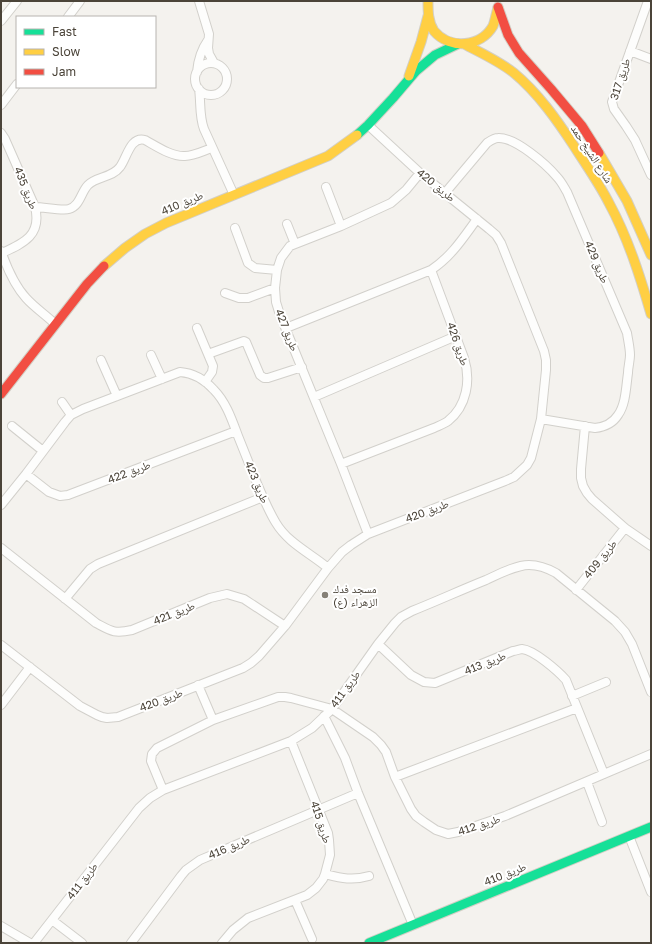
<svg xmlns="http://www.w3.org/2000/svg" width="652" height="944" font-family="'Golos Text','Noto Naskh Arabic',sans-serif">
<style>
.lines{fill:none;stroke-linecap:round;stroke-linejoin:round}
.street-casing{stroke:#d2d0cb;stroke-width:10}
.fast-casing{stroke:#d3cfc5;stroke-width:11}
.slow-casing{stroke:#d3cfc5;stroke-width:11}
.jam-casing{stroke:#d3cfc5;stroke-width:11}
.street{stroke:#fdfdfc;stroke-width:8}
.fast{stroke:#16e098;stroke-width:9}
.slow{stroke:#ffcf43;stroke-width:9}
.jam{stroke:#f24e42;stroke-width:9}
.poi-dot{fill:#868178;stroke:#fff;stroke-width:1.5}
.labels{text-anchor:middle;stroke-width:4;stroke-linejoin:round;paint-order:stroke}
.street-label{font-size:11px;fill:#4b4439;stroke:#fff}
.poi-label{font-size:11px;fill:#4b4439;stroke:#fff;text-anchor:start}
</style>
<rect width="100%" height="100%" fill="#f4f2ee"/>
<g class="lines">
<g class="street-casing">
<path id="street" d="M199 1 209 34 208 48 209 54 214 63
M648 1 612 102 614 109 626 126 635 140 651 175
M68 17 80 1
M1 21 17 1
M630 51 651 59
M195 79a16 16 0 1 1 32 0a16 16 0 1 1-32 0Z
M197 72C198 60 201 50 208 40
M199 89C201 102 199 116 204 129L234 195
M1 105 17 84
M1 133 5 139 35 207C42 235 24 243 2 253
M326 187 341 226
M445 193 487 143C490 141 494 138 498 138 515 137 546 164 557 177 561 181 564 187 567 192L627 333C628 340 630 348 630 355 630 361 628 367 628 373 626 386 626 404 618 415 613 423 604 427 595 428L541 419
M35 207C44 207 62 211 69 209 80 206 81 192 88 185 97 176 112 178 120 167 127 158 130 136 145 140 156 146 172 157 185 156 194 156 203 151 212 148
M287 224 295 244
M235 228 248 263 255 268 277 270
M1 251C7 268 14 285 26 298 35 308 46 315 55 324
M225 293 239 298H248L275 288
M197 328 213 366 212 372 205 382
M286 328 431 270C452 256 463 238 477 219
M208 354 244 341 246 342 260 375 264 378H268L302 367
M151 355 162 379
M101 360 117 396
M314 397 456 336
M62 402 71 415
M12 426 43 451
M585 426 581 469V478L583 486 587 493 592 499 625 528 651 546
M341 464 434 428C438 426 444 424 448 421 467 406 471 380 464 358L431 270
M26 474 49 492 60 496 68 495 236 431
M1 505 26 474 65 422 71 415 83 409 180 372C193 373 205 380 214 390 226 402 232 420 238 436 244 451 250 466 256 481 262 495 268 510 276 523 288 543 310 553 328 568
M368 534 341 464 280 315 276 302 275 288 277 270 281 258 290 246 341 226 391 203 406 190 420 173
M1 548 96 623C111 631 114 634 132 630L210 598 227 594 244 599 285 626
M576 590 625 528
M65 599 90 569 98 564 263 497
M378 644 411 675 424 682 435 683 513 651C516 651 520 649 522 649 534 650 558 671 566 680L604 774
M1 645 80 706 97 715 102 717 107 718 118 717 243 668 251 663 259 656 285 626 328 568 342 552 351 545 368 534 505 481 514 477 527 465 531 458 541 419 546 370V360L544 351 501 243 496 235 489 229 420 173 368 125
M198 685 213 720
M572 696 606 682
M1 705 30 667
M324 716 345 758 358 793 413 925
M395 777 577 708
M587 782 602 822
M163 790 151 761 152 754 157 748 213 720 278 697H285L291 698 332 709 373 737 381 745 386 752 395 777 411 809 416 816 424 822 436 830 448 834 458 832 505 816 651 754
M629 836 651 892
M325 874C341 878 352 881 369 876
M295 900 312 939
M52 920 82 943
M1 926 30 943
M34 943 139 808 150 798 163 790 291 741 312 728 332 709 378 644 395 623 401 617 412 611C437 601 461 590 486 580 499 574 516 565 529 565 539 565 547 568 556 573L615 621 625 632 632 644 651 692
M131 943 181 876 186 870 200 860 358 793
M222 943 233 930 248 918 307 895 316 888 323 879 325 874 330 855 329 840 328 833 291 741"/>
</g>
<g class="fast-casing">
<path id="fast" d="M357 135 368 125 393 98 416 71 435 55 458 44
M369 943 651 827"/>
</g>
<g class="slow-casing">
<path id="slow" d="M428 1C428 11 428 22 434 31 450 50 481 47 493 26 495 21 496 14 498 8
M464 44C481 53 499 61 514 73 538 93 557 120 574 146 586 165 599 183 609 203 628 238 640 276 651 314
M409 76 421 42 428 16
M599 153 627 201 651 255
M104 266 125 248 145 234 166 223 328 156 357 135"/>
</g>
<g class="jam-casing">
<path id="jam" d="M498 7 508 35 519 53 551 89 582 126 599 153
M1 394 87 284 104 266"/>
</g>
<use href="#street" class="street"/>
<use href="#fast" class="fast"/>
<use href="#slow" class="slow"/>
<use href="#jam" class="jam"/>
</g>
<circle class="poi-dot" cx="325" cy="595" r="4"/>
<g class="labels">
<g class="street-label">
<text transform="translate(620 79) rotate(-72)" y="4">طريق 317</text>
<text transform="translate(592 154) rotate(57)" y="4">شارع الشيخ حمد</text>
<text transform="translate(436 185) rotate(39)" y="4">طريق 420</text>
<text transform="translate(26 188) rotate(68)" y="4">طريق 435</text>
<text transform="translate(182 203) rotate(-23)" y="4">طريق 410</text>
<text transform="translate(597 262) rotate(67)" y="4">طريق 429</text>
<text transform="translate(287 330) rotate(68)" y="4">طريق 427</text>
<text transform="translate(458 344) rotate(71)" y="4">طريق 426</text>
<text transform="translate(129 472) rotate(-21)" y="4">طريق 422</text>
<text transform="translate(257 482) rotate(67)" y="4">طريق 423</text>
<text transform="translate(427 511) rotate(-21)" y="4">طريق 420</text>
<text transform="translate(600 559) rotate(-51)" y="4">طريق 409</text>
<text transform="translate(174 613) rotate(-22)" y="4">طريق 421</text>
<text transform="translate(485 663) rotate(-22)" y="4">طريق 413</text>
<text transform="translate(345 689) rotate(-54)" y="4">طريق 411</text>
<text transform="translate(161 700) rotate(-21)" y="4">طريق 420</text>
<text transform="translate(321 822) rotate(72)" y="4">طريق 415</text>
<text transform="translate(479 825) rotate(-18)" y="4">طريق 412</text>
<text transform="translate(229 847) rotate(-23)" y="4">طريق 416</text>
<text transform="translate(505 874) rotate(-22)" y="4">طريق 410</text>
<text transform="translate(82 881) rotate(-52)" y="4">طريق 411</text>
</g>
<g class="poi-label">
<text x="333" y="593">مسجد فدك<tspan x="333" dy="13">الزهراء (ع)</tspan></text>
</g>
</g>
<rect width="652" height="944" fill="none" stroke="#4b4439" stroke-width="4"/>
<rect x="16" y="16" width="140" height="72" fill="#ffffff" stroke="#b7b4b0"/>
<rect x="24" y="29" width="20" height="6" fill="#16e098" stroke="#b7b4b0"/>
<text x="52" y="36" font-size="12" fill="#4b4439">Fast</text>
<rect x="24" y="49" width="20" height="6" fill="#ffcf43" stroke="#b7b4b0"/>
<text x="52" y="56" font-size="12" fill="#4b4439">Slow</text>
<rect x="24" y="69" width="20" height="6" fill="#f24e42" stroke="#b7b4b0"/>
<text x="52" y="76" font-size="12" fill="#4b4439">Jam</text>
</svg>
